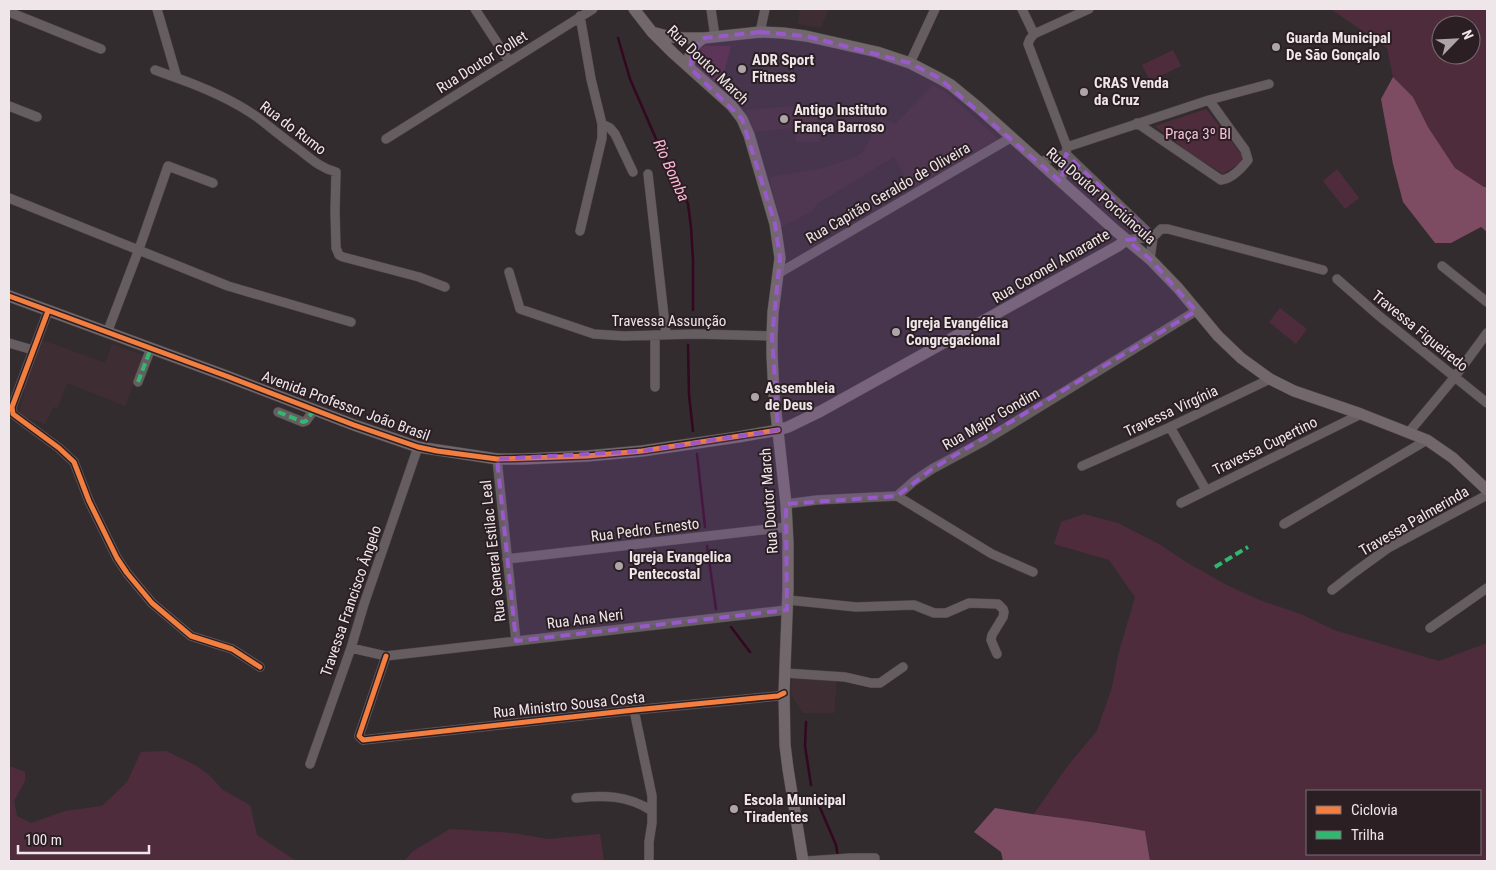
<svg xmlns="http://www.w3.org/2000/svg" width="1496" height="870" font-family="'Roboto Condensed',sans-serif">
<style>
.built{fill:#3e2e34}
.green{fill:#4f2c3c;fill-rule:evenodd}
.forest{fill:#7d4b62}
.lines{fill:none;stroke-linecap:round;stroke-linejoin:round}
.stream{stroke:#340720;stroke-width:2.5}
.minor-casing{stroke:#4c4749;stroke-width:10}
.major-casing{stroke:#4c4749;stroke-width:12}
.minor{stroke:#665d61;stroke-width:9}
.major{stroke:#72676b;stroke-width:11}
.quiet{stroke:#33b770;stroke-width:4;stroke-dasharray:8 4;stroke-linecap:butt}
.cycleway-casing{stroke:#2b1f24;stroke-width:8}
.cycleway{stroke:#f27e40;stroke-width:5}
.marked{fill:#985aca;fill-opacity:0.2;stroke:#985aca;stroke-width:4;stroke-dasharray:10 6;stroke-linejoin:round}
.poi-dot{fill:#ada5a8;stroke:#2b1f24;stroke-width:2}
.labels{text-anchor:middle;stroke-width:4;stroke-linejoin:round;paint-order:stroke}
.poi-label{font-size:15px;font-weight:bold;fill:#efe6e9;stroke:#2b1f24;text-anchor:start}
.street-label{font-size:15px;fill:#efe6e9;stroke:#2b1f24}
.park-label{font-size:15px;fill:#f6c0d6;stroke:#2b1f24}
.water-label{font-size:16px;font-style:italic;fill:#feb7d5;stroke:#2b1f24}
</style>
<rect width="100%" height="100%" fill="#322c2f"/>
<path class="built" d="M800 9H829L821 28 798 24Z
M933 85 944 91 999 139 913 190 894 157 817 204 813 211 782 227 769 177 823 168 857 156 864 151 880 119 896 123Z
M803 105 817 106 820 142H796L794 128 754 132 746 110Z
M40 339 105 363 112 344 145 356 125 406 67 383 58 408 54 407 45 424 18 414 25 391 22 389Z
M792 677 837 679 834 713H803L791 695Z"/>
<path class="green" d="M1331 9H1487V187H1484L1455 168 1428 127 1413 97 1393 77 1387 48ZM1441 25H1471V55H1441Z
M705 46H731L720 89C709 79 678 58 705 46Z
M1173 50 1181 66 1150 81 1142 65Z
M1206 109 1243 156 1239 164 1223 174 1187 151 1155 126Z
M1337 169 1359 198 1345 209 1323 181Z
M1280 308 1307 329 1296 344 1269 322Z
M1084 514 1118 523 1159 544 1186 562 1225 584 1257 599 1303 615 1334 630 1439 661 1487 643V861H1150L1145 831 1110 824 1033 815 1069 764 1097 731 1112 687 1118 655 1135 597 1109 560 1054 544 1061 522ZM1307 791H1480V854H1307Z
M166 751 197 766 210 776 223 790 250 805 257 835 296 861H9V766L25 772V781L14 801 17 816 31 823 65 811 102 806 127 782 141 752Z
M450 829 513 833 548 839 600 834 604 861H404L413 851Z"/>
<path class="forest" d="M1393 77 1413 97 1428 127 1455 168 1484 187H1487V232L1481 227 1451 243H1435L1403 202 1393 164 1381 99Z
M995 808C1045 817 1095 821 1145 831L1150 861H1003L1001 852 974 832Z"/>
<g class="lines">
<path class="stream" d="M618 38 630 79 663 155 676 176 688 204 691 227 693 260V310
M688 345 689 395 693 431
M697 454 705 527
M707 546 716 609
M731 627 750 652
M806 722 805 746 811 785
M815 796 836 845 838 857"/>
<g class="minor-casing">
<path id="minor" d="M157 9 177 78C205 88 233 100 257 117 270 127 283 138 297 148 309 157 320 168 336 172L335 211 336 248 339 255 343 257 419 277 445 287
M475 9 509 61
M711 9 715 37
M1022 9 1034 34 1030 39 1028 44 1067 147 1066 154 1153 237 1161 229H1168L1323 270
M9 12 101 49
M580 16 591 79 602 124 610 128 615 134 633 172
M760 32 765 9
M1034 34 1089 9
M910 63 935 9
M155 70 177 78
M9 106 37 117
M1137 123 1221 180C1232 179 1241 169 1248 160L1245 150 1209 100
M386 139 593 9
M1067 147 1209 100 1269 84
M1039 162 1066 154 1061 181
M648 174 666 334
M9 198 228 286 351 322
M580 231 602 138V124
M1126 240 1153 237 1150 259
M1442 266 1487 302
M509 272 520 309 594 334 624 336 695 334 772 336
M779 273 1012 137
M1337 279 1378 315 1487 403
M48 311 12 407 13 414 59 448 74 462 89 501 117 558 127 573 152 603 191 636 232 649 260 667
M107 333 139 249 168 166 213 183
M9 343 33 350
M138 382 151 348
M655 387V335
M278 412 303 422 306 421 314 410
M1170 427 1206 490
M1409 432 1454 378 1487 333
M497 459 516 641
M1082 466 1170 427 1270 379
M897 496 992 554 1033 572
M1181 503 1361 414
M786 504 817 500 897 496 914 481 932 469 984 441 1196 311
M1284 524 1427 440
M507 559 787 527
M1332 590 1355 572 1388 548 1487 495
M788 600 856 607 914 605 934 613H946L969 603 998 604 1003 609 1004 612 1003 617 992 635 991 640 997 654
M1430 628 1487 588
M351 648 386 656 787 610
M386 656 359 736 363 740 634 710 778 696 784 693
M785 673 845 677 871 683H880L903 667
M634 710 652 796V823L649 842V861
M310 764 351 648 364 604 418 447
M576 798C604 795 628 795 652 811
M807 861 851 858H875"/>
</g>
<g class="major-casing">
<path id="major" d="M634 9 652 32 673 53 732 106 742 119 749 135 775 224 780 258 773 312 772 336V355L774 395 786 504 788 543V589L784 693 785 745 788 769 803 861
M652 32 671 37 685 38H704L760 32 783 33 806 36 877 52 910 63 939 78 951 85 979 108 1116 231 1150 259 1178 288 1218 336 1241 358 1270 379 1294 391 1361 414 1427 440 1453 458 1487 490
M690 68C687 55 693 44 704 38
M9 296 229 377 354 425 418 447 497 459H524L587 456 642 451 738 437 778 430 788 427 821 411 1118 246 1126 240"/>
</g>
<use href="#minor" class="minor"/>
<use href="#major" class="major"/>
<path class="quiet" d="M138 382 151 348
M278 412 303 422 306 421 314 410
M1215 567 1248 547"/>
<g class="cycleway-casing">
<path id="cycleway" d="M9 296 229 377 354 425 418 447 437 451 497 459 587 456 642 451 778 430
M48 311 12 407 13 414 59 448 74 462 89 501 117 558 127 573 152 603 191 636 232 649 260 667
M386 656 359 736 363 740 634 710 778 696 784 693"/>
</g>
<use href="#cycleway" class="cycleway"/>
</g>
<path class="marked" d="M760 32 806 36 910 63 939 78 1061 182 1066 154 1153 237 1127 240 1150 259 1196 311 932 469 897 496 786 504 787 610 516 641 497 459 642 451 778 430 772 336 780 258 775 224 742 119 690 68 693 48 704 38Z"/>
<g class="poi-dot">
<circle cx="1276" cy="47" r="5"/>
<circle cx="742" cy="69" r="5"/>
<circle cx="1084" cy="92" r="5"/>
<circle cx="784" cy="119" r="5"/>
<circle cx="896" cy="332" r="5"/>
<circle cx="755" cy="397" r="5"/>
<circle cx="619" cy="566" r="5"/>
<circle cx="734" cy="809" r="5"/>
</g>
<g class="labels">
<g class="poi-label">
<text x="1286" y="43">Guarda Municipal<tspan x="1286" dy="17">De São Gonçalo</tspan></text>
<text x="752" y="65">ADR Sport<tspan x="752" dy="17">Fitness</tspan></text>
<text x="1094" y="88">CRAS Venda<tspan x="1094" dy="17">da Cruz</tspan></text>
<text x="794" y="115">Antigo Instituto<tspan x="794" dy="17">França Barroso</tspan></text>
<text x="906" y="328">Igreja Evangélica<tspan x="906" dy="17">Congregacional</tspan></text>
<text x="765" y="393">Assembleia<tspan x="765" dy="17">de Deus</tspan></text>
<text x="629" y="562">Igreja Evangelica<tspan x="629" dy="17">Pentecostal</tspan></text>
<text x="744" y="805">Escola Municipal<tspan x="744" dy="17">Tiradentes</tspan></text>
</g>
<g class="street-label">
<text transform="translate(482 62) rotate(-32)" y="5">Rua Doutor Collet</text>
<text transform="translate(708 65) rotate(44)" y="5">Rua Doutor March</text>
<text transform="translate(293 128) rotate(37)" y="5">Rua do Rumo</text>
<text transform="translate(888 193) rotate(-30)" y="5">Rua Capitão Geraldo de Oliveira</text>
<text transform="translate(1101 196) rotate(41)" y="5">Rua Doutor Porciúncula</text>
<text transform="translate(1051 266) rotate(-30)" y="5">Rua Coronel Amarante</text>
<text x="669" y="326">Travessa Assunção</text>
<text transform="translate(1420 331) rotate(39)" y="5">Travessa Figueiredo</text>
<text transform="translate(346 406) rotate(20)" y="5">Avenida Professor João Brasil</text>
<text transform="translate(1171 411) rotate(-25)" y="5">Travessa Virgínia</text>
<text transform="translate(991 419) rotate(-30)" y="5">Rua Major Gondim</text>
<text transform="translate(1265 446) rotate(-26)" y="5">Travessa Cupertino</text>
<text transform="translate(769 501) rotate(-94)" y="5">Rua Doutor March</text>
<text transform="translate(1414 521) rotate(-30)" y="5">Travessa Palmerinda</text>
<text transform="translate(645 530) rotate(-7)" y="5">Rua Pedro Ernesto</text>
<text transform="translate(493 551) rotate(-96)" y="5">Rua General Estilac Leal</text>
<text transform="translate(351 601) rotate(-71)" y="5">Travessa Francisco Ângelo</text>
<text transform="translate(585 619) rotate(-7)" y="5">Rua Ana Neri</text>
<text transform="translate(569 705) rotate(-6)" y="5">Rua Ministro Sousa Costa</text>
</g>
<g class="park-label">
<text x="1198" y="139">Praça 3º BI</text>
</g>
<g class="water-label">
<text transform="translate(672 170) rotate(66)" y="6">Rio Bomba</text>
</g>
</g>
<rect width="1496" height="870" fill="none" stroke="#efe6e9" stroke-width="20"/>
<rect x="1306" y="790" width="175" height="65" fill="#2b1f24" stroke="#796f73"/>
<rect x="1316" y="806" width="25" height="8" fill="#f27e40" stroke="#796f73"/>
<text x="1351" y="815" font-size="15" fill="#efe6e9">Ciclovia</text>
<rect x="1316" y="831" width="25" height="8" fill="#33b770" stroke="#796f73"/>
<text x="1351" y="840" font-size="15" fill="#efe6e9">Trilha</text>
<g transform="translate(1456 40) rotate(66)"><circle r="24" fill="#2b1f24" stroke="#796f73"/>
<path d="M0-4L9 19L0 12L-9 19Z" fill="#ada5a8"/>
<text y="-8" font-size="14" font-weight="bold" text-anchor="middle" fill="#efe6e9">N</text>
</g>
<path d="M18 845v8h131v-8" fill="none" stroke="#efe6e9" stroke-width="2.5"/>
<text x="25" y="845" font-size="15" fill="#efe6e9" stroke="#2b1f24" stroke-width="4" paint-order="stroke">100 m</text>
</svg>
